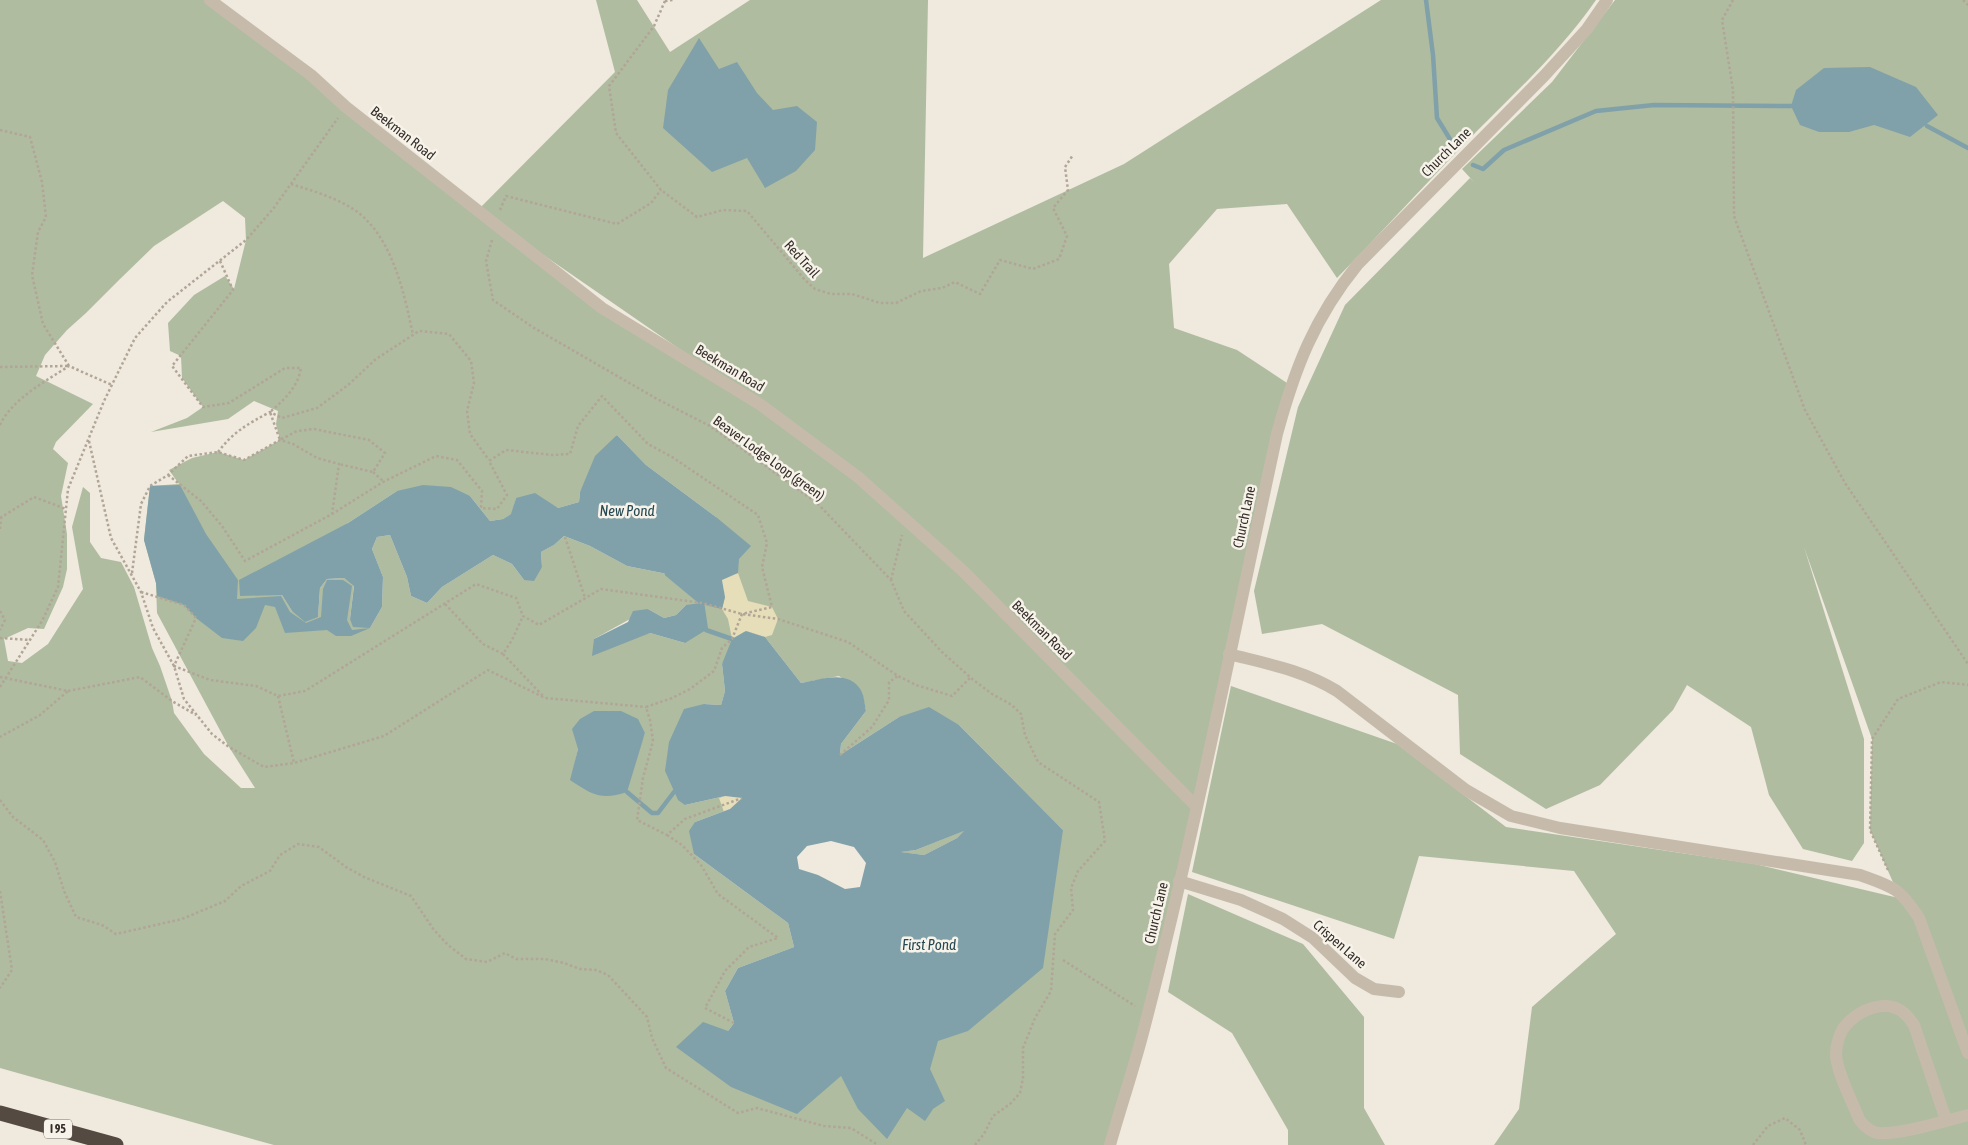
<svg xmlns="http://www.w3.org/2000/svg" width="1968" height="1145" font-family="'Asap Condensed',sans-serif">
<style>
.green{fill:#afbca0;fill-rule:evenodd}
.sand{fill:#e6ddb9}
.water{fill:#80a1a9;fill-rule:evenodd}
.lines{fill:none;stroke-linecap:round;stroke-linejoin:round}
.stream{stroke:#80a1a9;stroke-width:4.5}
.path{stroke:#b1a596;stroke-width:2.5;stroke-dasharray:2.5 2.5;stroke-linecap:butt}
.minor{stroke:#c6bbab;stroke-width:12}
.highway{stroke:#544a42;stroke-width:15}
.labels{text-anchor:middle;stroke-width:5;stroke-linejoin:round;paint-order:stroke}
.shield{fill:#f7f3ea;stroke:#6f6963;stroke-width:1}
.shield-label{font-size:12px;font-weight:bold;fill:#352e29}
.street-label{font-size:14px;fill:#352e29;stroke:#f7f3ea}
.water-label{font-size:15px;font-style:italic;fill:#244851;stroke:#f7f3ea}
</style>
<rect width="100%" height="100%" fill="#efe9de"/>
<path class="green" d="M0 0H210L478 210 615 72 596 0H637L670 52 750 0H928L923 258 1124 164 1381 0H1596C1562 49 1518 90 1476 132 1429 180 1384 230 1337 278L1287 204 1217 209 1169 264 1174 328 1237 350 1290 385 1197 807 1110 1145H274L0 1068ZM223 201 245 218 246 240 234 289 225 276 194 295 168 323 170 351 181 356 182 378 203 407 187 418 151 432 228 419 254 401 278 411 276 424 280 440 244 460 218 452 192 458 169 470 179 484 150 486 144 540 156 583 157 613 229 747 255 788H241L204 754 174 713 172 701 160 666 152 648 134 587 121 562 101 558 90 542V493L83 487 72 527 83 589 48 644 22 663 8 661 4 639 28 628 44 629 63 587 67 569V534L61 496 68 463 53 449 56 442 93 404 36 376 45 355 67 330 86 313 119 280 154 246ZM487 216 749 397 602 308ZM617 435 646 465 716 517 725 597 702 603 667 574 627 566 590 546 564 536 554 545 541 552 542 567 524 580 512 564 493 555 442 587 427 603 411 596 407 577 390 535 377 537 372 549 383 577 382 607 370 628 350 619 354 585 344 578 327 579 320 588 318 617 292 611 282 595 348 523 397 491 470 496 490 521 503 519 512 514 516 498 558 508 579 502 580 492ZM686 605 685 643 650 633 594 639 648 609 664 618 676 615ZM746 631 765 637 801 683 839 676 862 692 866 711 841 744 840 755 899 717 959 725 1063 830 731 1087 728 1031 734 1023 725 991 738 968 794 947 788 923 694 854 695 822 730 809 725 796 685 805 704 704 721 705 725 691 722 664ZM645 733 637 755 571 780 578 749Z
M1615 0H1968V1145H1494L1519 1109 1532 1007 1616 934 1574 871 1419 856 1394 939 1192 872 1231 686 1397 744 1506 827 1755 864 1907 900 1896 889 1870 830 1872 739 1804 547 1864 739V843L1852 861 1803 849 1769 795 1751 727 1687 685 1673 710 1600 785 1546 809 1460 754 1458 695 1322 624 1262 634 1254 591 1298 407 1345 305 1470 178 1474 182 1462 169 1552 82Z
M966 830 957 838 924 855 899 852 916 850Z
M1188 894 1303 944 1364 1017V1108L1385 1145H1288V1130L1232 1033 1168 992Z"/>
<path class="sand" d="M738 573 748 601 772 607 778 619 772 635 765 637 746 631 732 639 728 619 722 609 725 597 722 580 726 575Z
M725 796 742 798 730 809 724 812 719 798Z"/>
<path class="water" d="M699 38 719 69 737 62 757 93 773 110 797 106 817 122 815 150 796 171 765 188 747 158 712 172 663 128 668 90Z
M1870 67 1916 87 1938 115 1910 137 1874 125 1849 132H1819L1800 125 1791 106 1796 90 1824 68Z
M617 435 646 465 716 517 751 546 739 559 738 573 722 580 725 597 722 609 702 604 706 630 685 643 650 633 592 656 594 639 628 622 633 611 648 609 664 618 676 615 686 605 701 603 667 574 627 566 590 546 564 536 554 545 541 552 542 567 534 581 524 580 512 564 493 555 442 587 427 603 411 596 407 577 390 535 377 537 372 549 383 577 382 607 370 628 353 627 350 619 354 586 344 578 327 579 320 588 318 617 305 622 292 611 282 595 240 596 239 580 348 523 397 491 423 485 451 487 470 496 490 521 503 519 511 514 516 498 535 493 558 508 579 502 580 492 595 456Z
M180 485 206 534 238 580 237 599 281 596 290 612 306 623 321 617 323 589 327 580H343L352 586 347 620 352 630 370 628 351 636H336L327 630 285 633 275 607 265 605 256 628 243 641 222 638 196 618 184 605 157 596 156 583 144 540 150 486Z
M746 631 765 637 801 683C821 680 849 668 862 692 864 697 865 705 866 711L841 744 840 755 899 717 929 707 959 725 1063 830 1043 968 968 1031 938 1041 930 1069 945 1101 933 1109 925 1121 907 1108 887 1139 858 1109 841 1076 797 1114 731 1087 676 1047 703 1022 728 1031 734 1023 725 991 738 968 794 947 788 923 694 854 689 831 695 822 730 809 742 798 725 796 685 805 678 800 665 771 669 742 684 709 704 704 721 705 725 691 722 664 732 639ZM964 831 957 838 924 855 901 852 916 850ZM831 841 854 847 866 863 860 887 845 889 818 875 799 869 797 857 807 846Z
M594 711H621L638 719 645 733 627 792C601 801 591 794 570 780L578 749 572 729 580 719Z"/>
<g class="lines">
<path class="stream" d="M1426 0 1433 55 1437 118 1456 149
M1927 126 1968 148
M1473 165 1483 169 1504 150 1596 111 1654 105 1791 106
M667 574 702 603 706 630 732 639
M627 792 652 813H658L674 792"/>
<path class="path" d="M1733 0 1722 20 1733 90 1734 216 1805 410 1845 483 1968 664
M1963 0 1968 5
M665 1 654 26 609 86 616 133 661 190 697 217 723 210 747 211 805 280 815 289 831 294H852L880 303H896L921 291 942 288 955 282 980 294 1000 260 1033 269 1059 259 1067 236 1053 208 1068 190 1065 167 1073 155
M665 1 673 0
M0 130 30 137 42 182 46 217 38 232 32 275 43 324 69 366
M291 184C310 190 331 196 348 206 391 229 404 292 413 335
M500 210 506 196 617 224 651 203 661 190
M492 240 486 261 493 300 534 328 657 399 710 426 817 503 891 580 904 611 942 652 971 678 992 694 1012 705 1021 714 1025 735 1038 762 1099 802 1105 841 1078 871 1071 888 1073 910 1055 934 1051 991 1035 1018 1023 1048V1078L1020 1093 1010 1104 993 1116 984 1134 975 1145
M220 261 233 290 172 366 203 407 229 403 285 368H301C298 387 284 400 270 412L280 440 297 431 314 429 369 440 385 453 373 472 339 464
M0 367 68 366
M0 425C12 399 46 381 69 366L112 385
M89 441 111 538 141 592 153 628 174 666 184 699 212 734 229 747 264 767 294 763
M218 452C234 431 248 424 270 412L282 418 317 408 348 385 376 359 419 331 449 334 471 361 474 383 467 411 470 434 489 460
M373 472 383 481
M168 475 201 501 222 526 245 561 332 514 383 482 436 456 457 460 482 491 481 508 497 509 507 495 489 461 506 450 552 455 570 454 578 426 602 396 648 444 672 457 758 515 767 543 762 567 772 607 742 614 732 639 722 648 714 671 690 689 672 698 646 707 650 720 653 741 643 778 637 820 667 835 685 819 742 798
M0 518 34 497 66 509
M0 529 1 518
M565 537 585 598
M132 573 141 504 150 486 168 475 188 456 218 452 244 460 280 440 293 444 317 458 339 464 332 514
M891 580 902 535
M141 592 184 605 196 618 174 666 210 680 256 686 278 696 305 691 476 584 516 598 523 616 539 625 601 589 702 603 742 614 778 619 848 642 898 676 916 685 952 696 970 678
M445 604 483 644 503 654 512 640 523 616
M0 611 5 620 0 630
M0 638 30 640
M503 654 543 696
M0 677 68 691 40 715 0 737
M0 687 42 621 58 587 68 489 104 401 135 338 167 302 246 240 273 209 338 118
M68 691 140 677 172 701 196 715
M278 696 294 763 384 736 488 670 545 698 646 707
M840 755 872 727 889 700V682L898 676
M0 800 13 817 43 840 55 862 64 891 76 917 102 925 116 934 182 919 225 901 241 886 270 871 280 855 298 844 319 847 346 867 364 877 411 896 434 930 448 945 466 959 487 962 505 953 516 959H545L564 963 580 969 596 970 608 975 647 1017 652 1038 666 1068 738 1113 757 1108 824 1126 851 1128 878 1145
M667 835 682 845 701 865 718 894 778 938 749 947 725 971 705 1008 734 1023
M1888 870 1870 830 1872 739 1898 699 1941 682 1968 685
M0 891 12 970 0 988
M1063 960 1135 1006
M1753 1145 1768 1126 1785 1118 1800 1130 1806 1145"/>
<path class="minor" d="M210 0 311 75 346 107 602 308 761 405 858 477 962 570 1197 807
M1229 654C1268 664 1302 670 1337 691L1466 790 1511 816 1560 828 1860 875C1893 887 1899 887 1919 918L1968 1053
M1179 881 1241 900 1283 919 1313 938 1355 978 1374 989 1399 992
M1946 1120 1914 1025C1911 1021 1908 1016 1904 1013 1886 998 1859 1010 1846 1025 1840 1031 1836 1045 1836 1054 1836 1071 1853 1103 1859 1119 1863 1125 1867 1129 1874 1132 1891 1138 1948 1120 1968 1115
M1110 1145C1121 1106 1134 1068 1144 1029 1195 832 1234 632 1277 434 1295 368 1314 318 1358 264L1544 76 1587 29 1607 0"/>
<path class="highway" d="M0 1113 116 1145"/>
</g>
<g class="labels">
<rect class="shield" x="44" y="1119.5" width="28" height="19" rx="4"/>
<g class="shield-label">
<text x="58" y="1133">I 95</text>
</g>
<g class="street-label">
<text transform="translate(403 133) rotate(38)" y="5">Beekman Road</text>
<text transform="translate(1446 152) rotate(-45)" y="5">Church Lane</text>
<text transform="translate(802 259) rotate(48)" y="5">Red Trail</text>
<text transform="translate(730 368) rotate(31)" y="5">Beekman Road</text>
<text transform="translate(769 458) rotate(36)" y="5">Beaver Lodge Loop (green)</text>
<text transform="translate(1244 517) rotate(-78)" y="5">Church Lane</text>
<text transform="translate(1042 630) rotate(45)" y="5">Beekman Road</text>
<text transform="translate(1156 913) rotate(-77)" y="5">Church Lane</text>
<text transform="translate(1340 944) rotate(41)" y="5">Crispen Lane</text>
</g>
<g class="water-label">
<text x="627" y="516">New Pond</text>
<text x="929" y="950">First Pond</text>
</g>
</g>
</svg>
